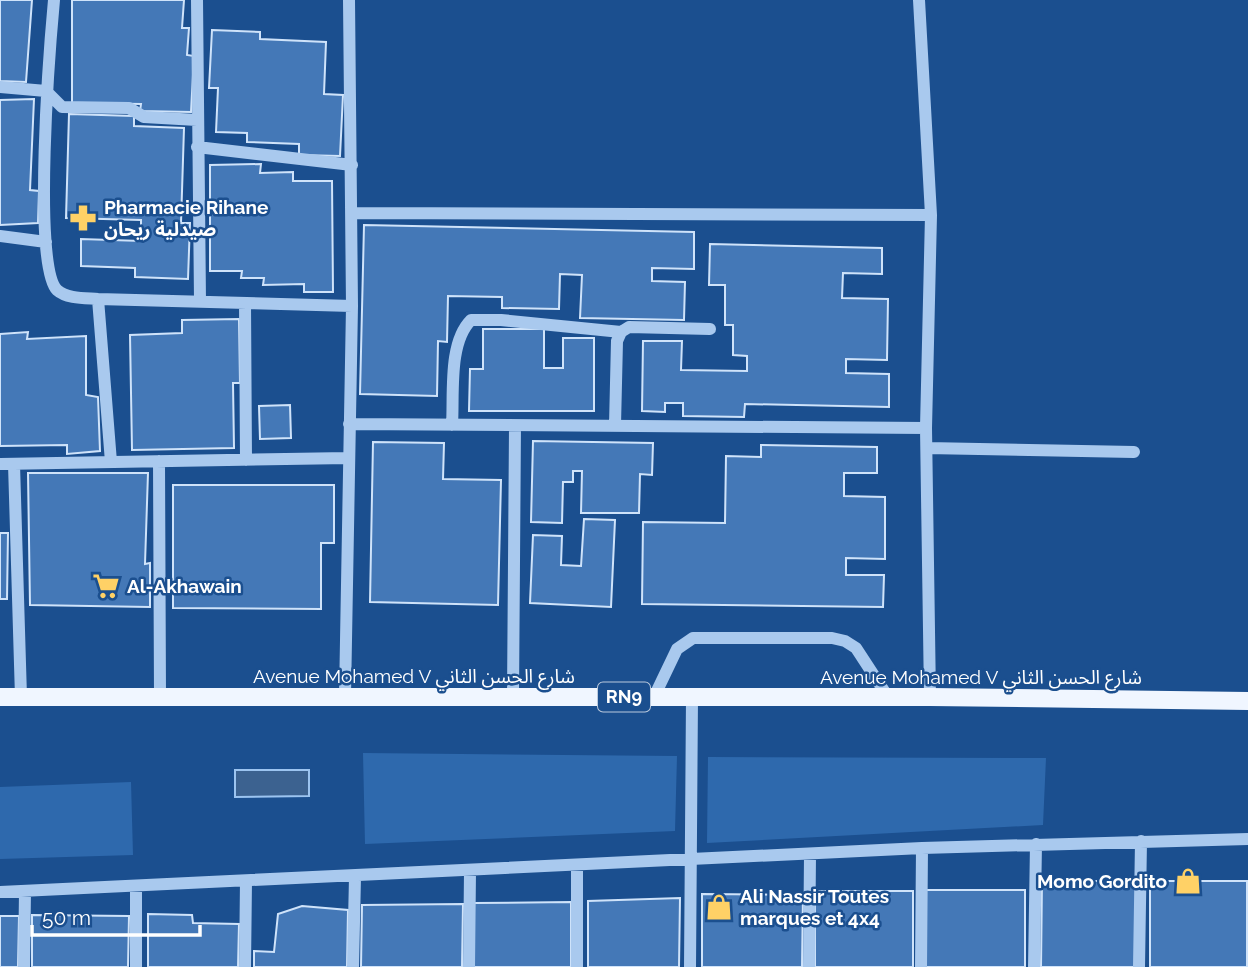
<svg xmlns="http://www.w3.org/2000/svg" width="1248" height="967" font-family="Raleway,'Noto Sans Arabic',sans-serif">
<style>
.green{fill:#2e69ad}
.water{fill:#3c6290;stroke:#9cc4f0;stroke-width:2}
.building{fill:#4478b7;stroke:#cfe3fa;stroke-width:2}
.lines{fill:none;stroke-linecap:round;stroke-linejoin:round}
.minor{stroke:#a9c9ee;stroke-width:12}
.major{stroke:#f0f6ff;stroke-width:18}
.labels{text-anchor:middle;stroke-width:5;stroke-linejoin:round;paint-order:stroke}
.shield{fill:#1b4f8f;stroke:#bbcadd;stroke-width:2}
.shield-label{font-size:18px;font-weight:bold;fill:#fff}
.poi-label{font-size:19px;font-weight:bold;fill:#fff;stroke:#1b4f8f;text-anchor:start}
.street-label{font-size:19px;fill:#fff;stroke:#1b4f8f}
</style>
<rect width="100%" height="100%" fill="#1b4f8f"/>
<path class="green" d="M363 753 677 756 675 831 365 844Z
M708 757 1046 758 1043 825 707 843Z
M131 782 133 855 0 859V787Z"/>
<path class="water" d="M235 770H309V796L235 797Z"/>
<path class="building" d="M0 0H32L26 82 0 81Z
M72 0H184L182 28H189L187 55 194 56 191 112 140 111 141 104 72 103Z
M212 30 260 32V39L326 42 324 94 343 95 340 156 299 155V144L247 142V133L216 132 218 88H209Z
M34 99 30 190 39 191 38 223 0 225V100Z
M69 114 134 116V126L184 128 181 223H190L188 279 135 277V268L81 266V239L141 241V220L66 218Z
M261 164 260 173 293 172V181H332L333 292H304V284L263 285 264 278H241L242 271H210V165Z
M364 225 694 232V269L652 268V281L685 282 684 320 580 318 582 275 560 274 559 309 502 308V297L448 296 447 342 438 341 437 396 360 394Z
M710 244 882 248V274L843 273 842 298 888 299 887 360 846 359V373L889 374V407L745 404 744 417 683 416V403H665V412L642 411 643 341H682L681 370 747 371V356L733 355V325H725V285H709Z
M239 319 240 383H233L234 448 132 450 130 335 182 333V320Z
M483 329H544V368H563V338H594V411H469L470 369H483Z
M28 332 27 339 86 336V395L98 397 100 451 67 454V445L0 446V334Z
M290 405 291 438 260 439 259 406Z
M533 441 653 443 652 475 640 474 639 513H581L582 471H573V482H563L562 523 531 522Z
M373 442 444 443 443 479 501 480 498 605 370 602Z
M761 445 877 447V473H844V496L885 497V559L846 558V575H884L883 607 642 604 643 522 725 523 726 456 761 457Z
M28 473H148L145 564 150 563V607L30 605Z
M173 485H334V543H321V609L173 608Z
M584 519 615 520 611 607 530 603 533 535 562 536 561 565 581 566Z
M0 533H8L7 599H0Z
M1042 881H1137L1136 967H1041Z
M1150 881H1247V967H1150Z
M926 890H1025V967H925Z
M815 891H913V967H815Z
M702 894 803 895 802 967H702Z
M680 898 679 967H588V901Z
M571 902V967H474V903Z
M463 904 462 967H361L362 905Z
M302 906 348 910 347 967H254V951L274 952 278 914Z
M148 914 192 915 193 923 239 924 238 967H148Z
M32 915 129 916 128 967H32Z
M0 916H19L18 967H0Z"/>
<g class="lines">
<path class="minor" d="M54 0C50 43 32 265 57 290 67 299 86 298 98 299L352 306
M197 0 200 301
M919 0 931 215 926 428 930 697
M0 87 46 91 62 107 129 108 144 117 197 120
M197 147 352 165
M352 213 931 215
M0 236 46 242
M98 299 111 462
M245 303 246 460
M349 424 926 428
M452 425C454 394 448 343 471 320H501L621 332
M615 425 617 341 621 332 629 327 710 329
M927 448 1134 452
M159 461 160 696
M0 464 348 458
M14 464 21 697
M345 696 352 306 349 0
M513 697 515 426
M654 697 677 649 693 638H832L845 641 856 648 888 697
M0 892 922 848 1248 839
M24 967 25 891
M136 967V886
M245 967 246 881
M353 967 355 877
M469 967 470 871
M577 967V867
M690 967 692 697
M809 967 810 855
M921 967 922 848
M1034 967 1036 844
M1139 967 1141 841"/>
<path class="major" d="M0 697H930L1248 701"/>
</g>
<defs>
<g id="pharmacy-bare" transform="scale(2.1)"><path d="M-2-6h4v4h4v4h-4v4h-4v-4h-4v-4h4Z" fill="#ffd166" stroke="#1b4f8f" stroke-width="2.5" paint-order="stroke"/></g>
<g id="supermarket-bare" transform="scale(2.1)"><path d="M-6-5.5h2.5l.6 2H6L4.5 2H-2.5L-4.4-4H-6ZM-1.5 3.2a1.3 1.3 0 1 0 .1 0ZM3 3.2a1.3 1.3 0 1 0 .1 0Z" fill="#ffd166" stroke="#1b4f8f" stroke-width="2.5" paint-order="stroke"/></g>
<g id="shop-bare" transform="scale(2.1)"><path d="M-5-2.5h2.3a2.7 3.5 0 0 1 5.4 0H5L5.5 6h-11ZM-1.5-2.5h3a1.5 2.3 0 0 0-3 0Z" fill="#ffd166" stroke="#1b4f8f" stroke-width="2.5" paint-order="stroke"/></g>
</defs>
<g fill-rule="evenodd">
<use href="#pharmacy-bare" x="83" y="218"/>
<use href="#supermarket-bare" x="106" y="586"/>
<use href="#shop-bare" x="1188" y="881"/>
<use href="#shop-bare" x="719" y="907"/>
</g>
<g class="labels">
<rect class="shield" x="598" y="682.5" width="52" height="29" rx="5"/>
<g class="shield-label">
<text x="624" y="703">RN9</text>
</g>
<g class="poi-label">
<text x="104" y="214">Pharmacie Rihane<tspan x="104" dy="22">صيدلية ريحان</tspan></text>
<text x="127" y="593">Al-Akhawain</text>
<text x="1167" y="888" text-anchor="end">Momo Gordito</text>
<text x="740" y="903">Ali Nassir Toutes<tspan x="740" dy="22">marques et 4x4</tspan></text>
</g>
<g class="street-label">
<text x="414" y="683">Avenue Mohamed V شارع الحسن الثاني</text>
<text x="981" y="684">Avenue Mohamed V شارع الحسن الثاني</text>
</g>
</g>
<path d="M32 925v10h168v-10" fill="none" stroke="#ffffff" stroke-width="3.5"/>
<text x="42" y="925" font-size="21" fill="#ffffff" stroke="#1b4f8f" stroke-width="5" paint-order="stroke">50 m</text>
</svg>
